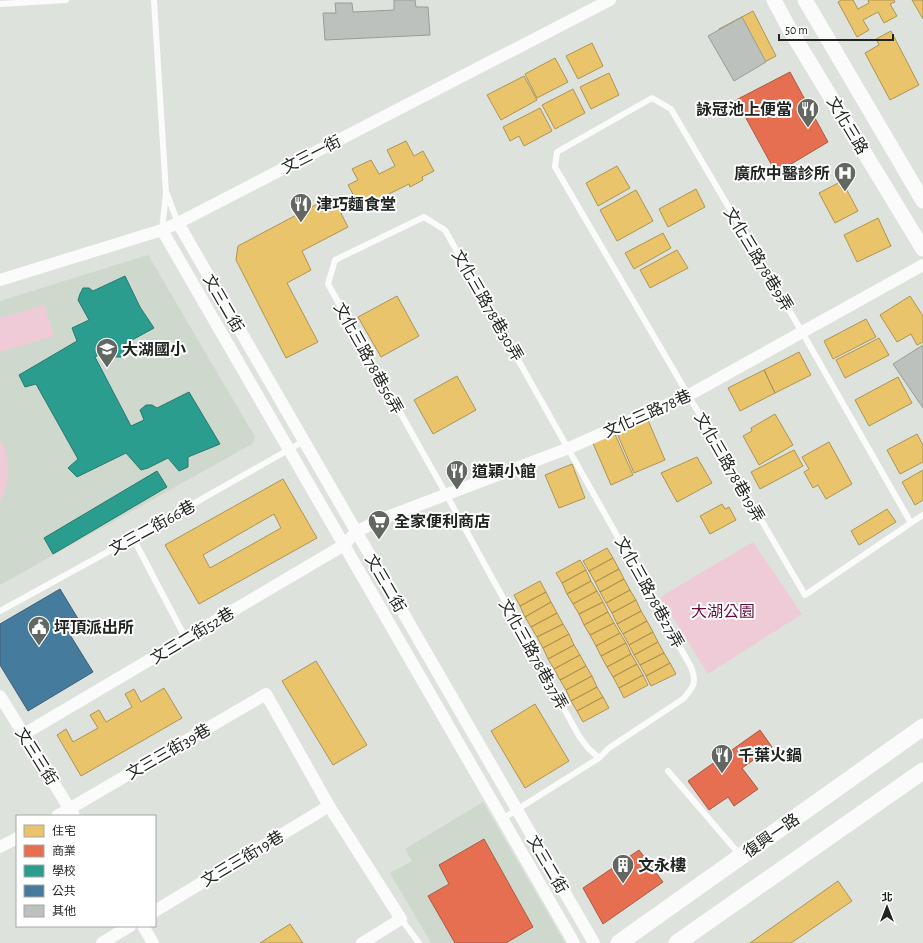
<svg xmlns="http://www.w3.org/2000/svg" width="923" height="943" font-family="'Alegreya Sans','Noto Sans TC',sans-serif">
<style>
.built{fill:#ced8cd}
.green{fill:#efcbd8}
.homes{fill:#e9c46a;stroke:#ad9454;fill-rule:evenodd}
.shops{fill:#e76f51;stroke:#ac5943}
.schools{fill:#2a9d8f;stroke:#27796e}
.public{fill:#457b9d;stroke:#3a6178}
.building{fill:#bdc1bd;stroke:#999d99}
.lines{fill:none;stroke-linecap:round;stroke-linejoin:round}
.service{stroke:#fafbfa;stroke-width:6}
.minor{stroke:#fafbfa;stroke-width:12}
.tertiary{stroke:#fafbfa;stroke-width:15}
.secondary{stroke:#fafbfa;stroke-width:17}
.labels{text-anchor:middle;stroke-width:4;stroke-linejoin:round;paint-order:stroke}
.poi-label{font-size:16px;font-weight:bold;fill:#212521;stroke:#fff;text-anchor:start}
.street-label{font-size:16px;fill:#212521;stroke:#fff}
.park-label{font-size:16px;fill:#670d3e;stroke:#fff}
</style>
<rect width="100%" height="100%" fill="#dde2dc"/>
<path class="built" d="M148 255 255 437 252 444 0 585V301Z
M483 802 565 943H431L390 873 412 861 405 849Z"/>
<path class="green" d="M44 305 54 336 0 352V318Z
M0 440C12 458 10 484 0 502Z
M753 542 802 614 708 674 660 597Z"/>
<path class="homes" d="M841 0H853L858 9 869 3 868 0H894L895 2 890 4 897 16 884 23 878 12 863 20 869 30 857 37 838 2Z
M912 0H923V19Z
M753 11 776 56 743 73 719 29Z
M891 31 919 85 890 100 865 53 879 45 876 39Z
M592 43 603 66 578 79 566 56Z
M555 58 568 82 537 98 525 74Z
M609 73 619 95 591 109 580 87Z
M524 76 537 100 501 120 487 95Z
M573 89 585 113 555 129 542 105Z
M540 108 552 131 524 146 519 136 510 141 503 127Z
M406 141 414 156 423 151 434 171 422 177 423 180 410 187 409 184 387 195 388 198 375 205 373 202 361 209 348 185 358 180 352 169 371 160 379 174 395 166 387 150Z
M617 166 630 188 598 206 586 183Z
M842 181 858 211 835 223 819 193Z
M696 189 705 207 668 227 659 209Z
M636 190 653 221 617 241 600 210Z
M332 196 348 227 302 251 311 270 287 283 318 342 286 358 236 260 238 246Z
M878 218 891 246 857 262 844 235Z
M663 233 671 248 634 269 625 253Z
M677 250 688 268 650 288 640 270Z
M397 296 419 336 381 357 358 317Z
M910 296 923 316V342L917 345 911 334 897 342 880 315Z
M866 319 876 337 833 359 824 341Z
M879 338 889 355 845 378 836 360Z
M799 352 811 375 775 393 764 370Z
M764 370 775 393 740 411 728 388Z
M457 376 476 410 433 434 414 400Z
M898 377 912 403 869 426 855 400Z
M775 414 793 445 759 465 743 436 752 431 751 428Z
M647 418 665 460 634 473 616 431Z
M614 432 633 475 611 485 592 441Z
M917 434 923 445V462L900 474 887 450Z
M829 442 852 484 826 499 818 485 813 488 804 472 809 469 802 457Z
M794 450 803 466 760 489 751 472Z
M697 457 712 483 677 502 661 473Z
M572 464 585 498 559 508 545 475Z
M923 470V500L915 505 902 482Z
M283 479 317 538 199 604 165 545ZM274 514 281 528 210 568 203 555Z
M722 504 725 509 729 507 736 520 710 534 700 516Z
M887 509 896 522 859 545 851 531Z
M607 548 613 558 589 571 583 561Z
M613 558 619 569 595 582 589 571Z
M580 560 586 570 562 583 556 573Z
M619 569 624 579 600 592 595 582Z
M586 570 591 581 567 594 562 583Z
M624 579 630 590 606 603 600 592Z
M540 581 546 592 520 606 514 595Z
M591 581 597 591 573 604 567 594Z
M630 590 636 600 612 613 606 603Z
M597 591 603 602 579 614 573 604Z
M546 592 551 602 525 617 520 606Z
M636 600 641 611 617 624 612 613Z
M551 602 557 613 531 627 525 617Z
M603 602 608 612 584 625 579 614Z
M641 611 647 621 623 634 617 624Z
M608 612 614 623 590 635 584 625Z
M557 613 563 624 537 637 531 627Z
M647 621 653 632 629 645 623 634Z
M614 623 620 633 596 646 590 635Z
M563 624 569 634 543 648 537 637Z
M653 632 658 642 634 655 629 645Z
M620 633 626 643 601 656 596 646Z
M569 634 574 645 548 659 543 648Z
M658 642 664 653 640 665 634 655Z
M626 643 631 654 607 667 601 656Z
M574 645 580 655 554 669 548 659Z
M664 653 670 663 646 676 640 665Z
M631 654 637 664 613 677 607 667Z
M580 655 586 666 560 680 554 669Z
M316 661 367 745 333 765 282 681Z
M670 663 676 674 651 686 646 676Z
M637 664 643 675 619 688 613 677Z
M586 666 592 676 566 690 560 680Z
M643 675 648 685 624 698 619 688Z
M592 676 597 687 571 701 566 690Z
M597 687 603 697 577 711 571 701Z
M164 688 182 718 81 776 57 735 66 729 73 742 98 728 90 715 99 710 106 722 132 707 125 694 134 689 141 702Z
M603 697 609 708 583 722 577 711Z
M535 704 569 761 525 788 491 731Z
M838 881 852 901 791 943H750Z
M290 924 303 943H260Z"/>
<path class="shops" d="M790 72 828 142 776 173 736 100Z
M760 730 772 747 742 768 758 789 734 806 728 797 709 810 688 781Z
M484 839 533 927 506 943H455L428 896 449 884 439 865Z
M639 850 663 882 603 924 583 888Z"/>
<path class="schools" d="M125 276 140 307 154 328 123 345 124 350 121 357H112L107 350 95 357 131 426 144 420 140 410 146 405H152L157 408 189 392 220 444 188 457V467L179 471 168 458 148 468 141 470 126 453 77 477 68 468 78 459 36 384 25 387 19 375 77 341 72 328 89 320 78 300 80 294 83 288H89L93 291Z
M157 471 167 487 53 554 44 538Z"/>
<path class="public" d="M60 589 80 622 67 630 93 672 28 711 0 665V624Z"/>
<path class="building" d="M394 0H415L416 7H428L430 35 325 40 323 13H336L335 3H352L353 12 394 10Z
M742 17 766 62 734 81 708 36Z
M923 345V408L893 364Z"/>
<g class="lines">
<path class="service" d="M154 0 166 193 162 230
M0 4 66 0
M167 194 178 223
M424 217 445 230 691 667C697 682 694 687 683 699L609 748 599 758 588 748 579 736 446 494 328 284 335 260Z
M911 523 802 332 671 109 652 98 557 152 555 167 805 595 911 523 923 515
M133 538 186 639
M0 611 133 538 304 441
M668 771 740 855
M502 819 599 758
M401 919 419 943"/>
<path class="minor" d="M178 223 594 943
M162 230 574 943
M0 280 162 230 178 223 610 0
M0 696 74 816
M24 734 344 545 356 532 379 520 569 448 689 395 923 265
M57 816 266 694 329 806 401 919 362 943
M0 847 17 838
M155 911 329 806
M143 926 153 943
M102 943 130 926"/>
<path class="tertiary" d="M774 0 790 30 923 249
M805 0 923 201"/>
<path class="secondary" d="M619 943 923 727
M677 943 923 771"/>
</g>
<defs>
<g id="restaurant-pin" transform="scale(1.15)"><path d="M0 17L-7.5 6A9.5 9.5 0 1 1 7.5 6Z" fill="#636762" stroke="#fff"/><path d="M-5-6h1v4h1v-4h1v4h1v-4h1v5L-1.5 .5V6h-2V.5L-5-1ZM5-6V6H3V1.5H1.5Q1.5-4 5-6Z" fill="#fff"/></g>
<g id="hospital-pin" transform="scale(1.15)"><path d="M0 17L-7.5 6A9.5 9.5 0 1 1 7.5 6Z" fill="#636762" stroke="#fff"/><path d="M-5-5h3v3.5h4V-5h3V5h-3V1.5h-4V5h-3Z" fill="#fff"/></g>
<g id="school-pin" transform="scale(1.15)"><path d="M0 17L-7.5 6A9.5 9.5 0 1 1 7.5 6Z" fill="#636762" stroke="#fff"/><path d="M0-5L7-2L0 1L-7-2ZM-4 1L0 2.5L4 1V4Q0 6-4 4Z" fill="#fff"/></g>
<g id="supermarket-pin" transform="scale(1.15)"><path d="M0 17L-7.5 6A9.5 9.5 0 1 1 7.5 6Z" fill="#636762" stroke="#fff"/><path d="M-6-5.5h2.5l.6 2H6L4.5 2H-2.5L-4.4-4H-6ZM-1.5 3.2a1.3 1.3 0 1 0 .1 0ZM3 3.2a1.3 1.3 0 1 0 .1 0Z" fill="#fff"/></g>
<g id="civic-pin" transform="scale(1.15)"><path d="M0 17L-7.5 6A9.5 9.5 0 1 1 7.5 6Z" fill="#636762" stroke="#fff"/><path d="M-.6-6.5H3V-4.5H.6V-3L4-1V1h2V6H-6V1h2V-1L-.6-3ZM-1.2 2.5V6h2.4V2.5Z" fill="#fff"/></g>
<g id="building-pin" transform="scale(1.15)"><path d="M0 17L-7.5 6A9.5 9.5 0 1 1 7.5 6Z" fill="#636762" stroke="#fff"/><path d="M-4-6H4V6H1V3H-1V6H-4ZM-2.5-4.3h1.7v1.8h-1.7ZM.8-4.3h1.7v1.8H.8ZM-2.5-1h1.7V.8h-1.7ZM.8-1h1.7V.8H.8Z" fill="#fff"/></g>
</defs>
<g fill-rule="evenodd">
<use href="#restaurant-pin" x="808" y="109"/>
<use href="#hospital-pin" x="845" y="173"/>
<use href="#restaurant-pin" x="301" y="204"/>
<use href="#school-pin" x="107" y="349"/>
<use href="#restaurant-pin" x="457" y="471"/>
<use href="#supermarket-pin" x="379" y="521"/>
<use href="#civic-pin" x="39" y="627"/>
<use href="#restaurant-pin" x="722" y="755"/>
<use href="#building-pin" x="623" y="865"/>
</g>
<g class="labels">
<g class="poi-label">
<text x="792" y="115" text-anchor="end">詠冠池上便當</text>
<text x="830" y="179" text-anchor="end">廣欣中醫診所</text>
<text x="316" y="210">津巧麵食堂</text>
<text x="122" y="355">大湖國小</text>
<text x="472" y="477">道穎小館</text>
<text x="394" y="527">全家便利商店</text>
<text x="54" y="633">坪頂派出所</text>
<text x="738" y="761">千葉火鍋</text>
<text x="638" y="871">文永樓</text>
</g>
<g class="street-label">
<text transform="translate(848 125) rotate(59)" y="6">文化三路</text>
<text transform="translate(311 154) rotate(-27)" y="6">文三一街</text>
<text transform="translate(759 259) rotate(59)" y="6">文化三路78巷9弄</text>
<text transform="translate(224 303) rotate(60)" y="6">文三二街</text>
<text transform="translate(488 305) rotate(60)" y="6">文化三路78巷30弄</text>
<text transform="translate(369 358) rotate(61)" y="6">文化三路78巷56弄</text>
<text transform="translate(647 413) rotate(-24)" y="6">文化三路78巷</text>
<text transform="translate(730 467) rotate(60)" y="6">文化三路78巷19弄</text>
<text transform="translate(152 527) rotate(-29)" y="6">文三二街66巷</text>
<text transform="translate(386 583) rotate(60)" y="6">文三二街</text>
<text transform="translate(650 592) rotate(61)" y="6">文化三路78巷27弄</text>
<text transform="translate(192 635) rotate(-31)" y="6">文三二街52巷</text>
<text transform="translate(534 654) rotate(61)" y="6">文化三路78巷37弄</text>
<text transform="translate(168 751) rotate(-30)" y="6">文三三街39巷</text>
<text transform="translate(37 756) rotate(58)" y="6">文三三街</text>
<text transform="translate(771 835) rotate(-35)" y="6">復興一路</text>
<text transform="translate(242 858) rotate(-31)" y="6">文三三街19巷</text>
<text transform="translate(548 864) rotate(60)" y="6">文三二街</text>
</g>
<g class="park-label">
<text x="723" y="617">大湖公園</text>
</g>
</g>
<rect x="16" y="815" width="140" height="112" fill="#ffffff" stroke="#a6a8a6"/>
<rect x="24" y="825" width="20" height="12" fill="#e9c46a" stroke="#a6a8a6"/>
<text x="52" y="835" font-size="12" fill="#212521">住宅</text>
<rect x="24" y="845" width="20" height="12" fill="#e76f51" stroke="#a6a8a6"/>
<text x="52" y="855" font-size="12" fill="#212521">商業</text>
<rect x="24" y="865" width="20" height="12" fill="#2a9d8f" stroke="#a6a8a6"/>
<text x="52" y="875" font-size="12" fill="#212521">學校</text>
<rect x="24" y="885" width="20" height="12" fill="#457b9d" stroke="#a6a8a6"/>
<text x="52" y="895" font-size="12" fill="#212521">公共</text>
<rect x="24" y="905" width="20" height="12" fill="#bdc1bd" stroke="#a6a8a6"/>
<text x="52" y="915" font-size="12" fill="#212521">其他</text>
<g transform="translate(887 907)" stroke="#ffffff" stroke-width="3" paint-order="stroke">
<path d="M0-3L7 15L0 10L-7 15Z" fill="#212521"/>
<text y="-6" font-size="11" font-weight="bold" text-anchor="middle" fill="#212521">北</text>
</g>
<path d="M779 34v6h114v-6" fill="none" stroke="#212521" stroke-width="2"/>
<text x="785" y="34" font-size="12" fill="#212521" stroke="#ffffff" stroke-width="3" paint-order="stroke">50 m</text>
</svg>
